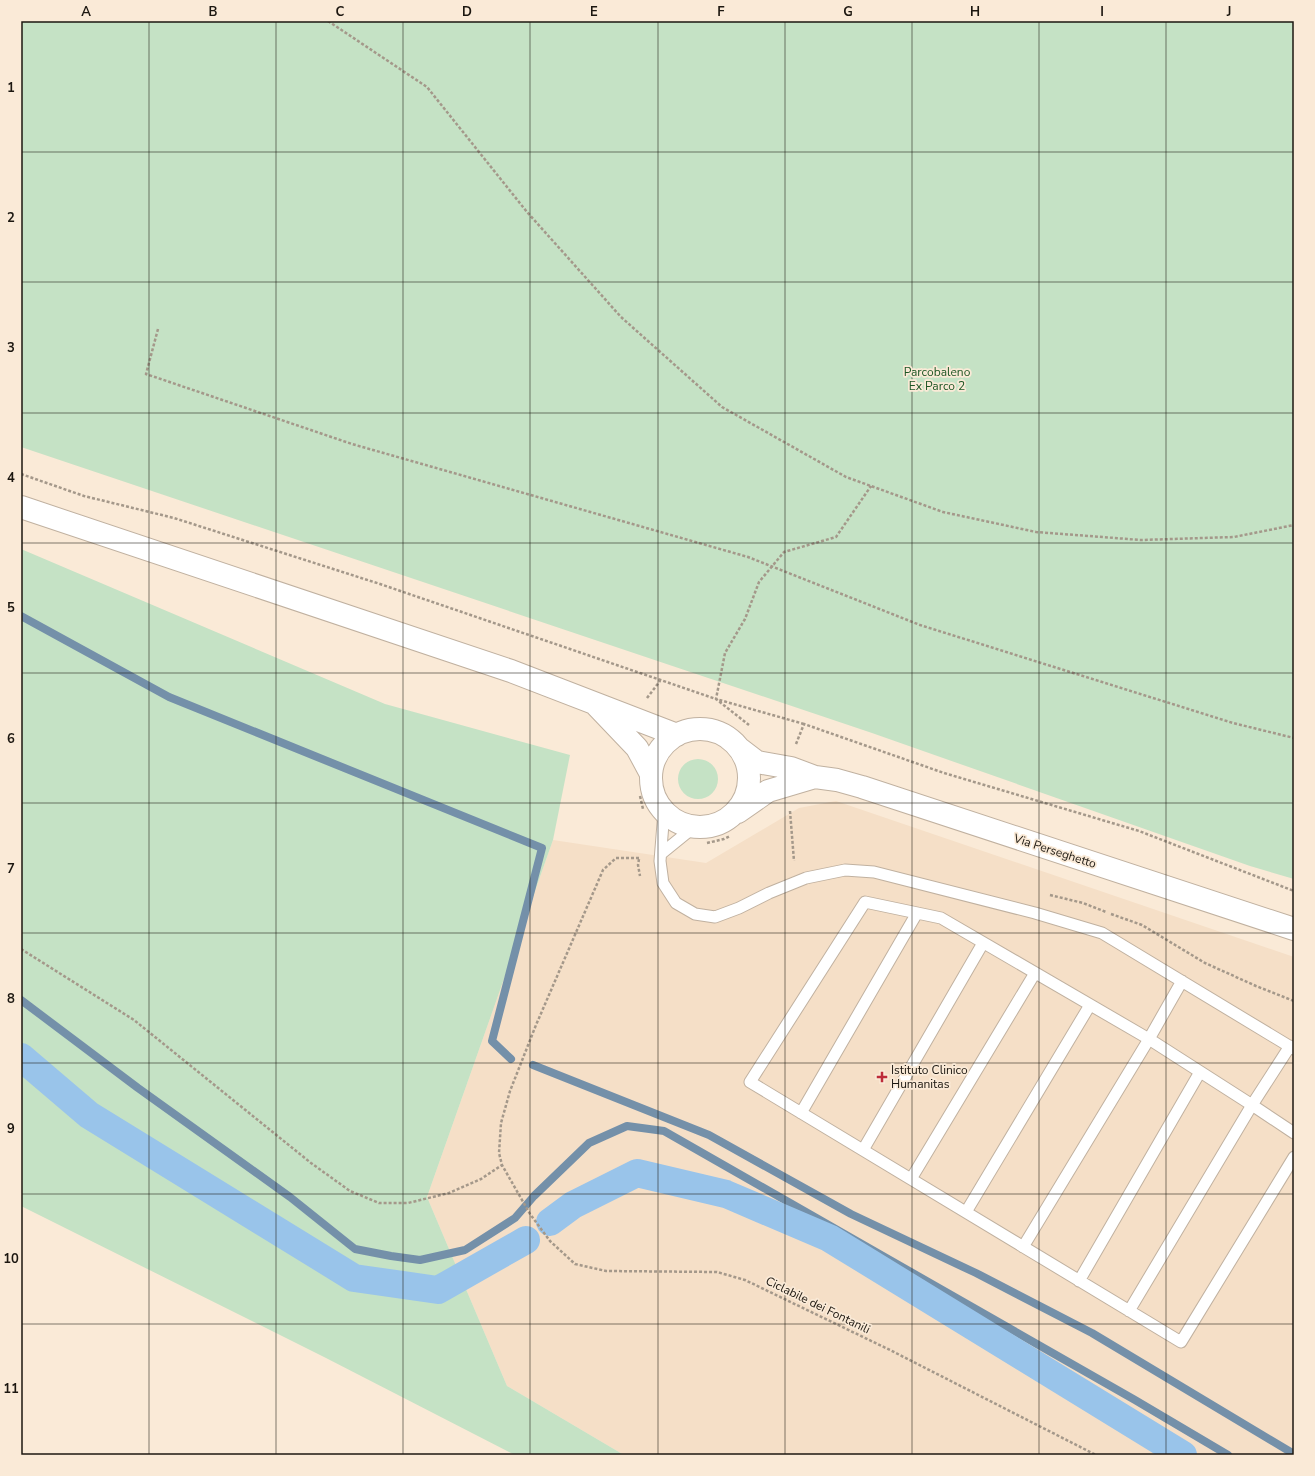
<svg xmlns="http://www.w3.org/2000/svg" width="1315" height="1476" font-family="'Nunito Sans',sans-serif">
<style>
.built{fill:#f5dfc7}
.green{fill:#c5e2c5}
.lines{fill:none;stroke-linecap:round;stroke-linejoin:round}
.stream{stroke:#7490a9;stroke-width:8}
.canal{stroke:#99c4ea;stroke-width:28}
.service-casing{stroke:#c0b1a0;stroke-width:13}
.tertiary-casing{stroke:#c0b1a0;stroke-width:24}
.path{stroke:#a4988a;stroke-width:2.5;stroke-dasharray:3 2;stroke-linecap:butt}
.service{stroke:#fff;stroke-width:11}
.tertiary{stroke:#fff;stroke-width:22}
.grid{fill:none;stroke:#1c1710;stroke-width:1;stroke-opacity:0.55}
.poi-dot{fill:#bd2c3a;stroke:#faead7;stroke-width:1.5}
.labels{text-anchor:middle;stroke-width:3.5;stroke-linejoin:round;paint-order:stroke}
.park-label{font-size:12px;fill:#1c5523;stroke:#faead7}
.street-label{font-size:12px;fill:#1c1710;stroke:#faead7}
.poi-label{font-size:12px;fill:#1c1710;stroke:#faead7;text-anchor:start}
.neatline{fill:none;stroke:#1c1710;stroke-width:1.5}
.grid-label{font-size:13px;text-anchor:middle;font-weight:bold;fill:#1c1710}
</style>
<rect width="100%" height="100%" fill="#faead7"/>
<path class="built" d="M836 801 1294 957V1455H624L507 1386 427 1197 553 840 706 863 799 808Z"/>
<path class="green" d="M21 21H1294V879L1250 866 872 733 21 447Z
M21 549 385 704 570 755 553 840 427 1197 507 1386 624 1455H515L326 1358 21 1206Z
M678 779a20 20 0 1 1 40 0a20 20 0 1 1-40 0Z"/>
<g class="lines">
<path class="stream" d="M21 616 169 697 542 848 492 1041 511 1059
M21 1000 138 1088 290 1197 355 1249 391 1256 420 1260 465 1250 515 1218 534 1196 589 1143 627 1126 664 1131 1135 1400 1228 1455
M533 1065 709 1135 851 1214 976 1273 1092 1333 1294 1454"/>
<path class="canal" d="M21 1057 89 1115 354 1278 438 1290 526 1240
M550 1222 573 1205 637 1173 726 1194 829 1238 1183 1455"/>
<g class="service-casing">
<path id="service" d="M664 811 660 861 663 883 676 903 695 914 715 917 739 908 769 893 806 878 845 870 874 872 1035 913 1102 933 1294 1049
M662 853 694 827
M1182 981 1149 1039 941 918 865 902 750 1082 1181 1342 1294 1157
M1290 1046 1252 1105 1294 1133
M801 1113 917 913
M863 1150 983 943
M911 1179 1035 973
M966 1212 1090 1005
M1023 1247 1149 1039 1252 1105 1129 1311
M1079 1281 1200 1072"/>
</g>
<g class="tertiary-casing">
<path id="tertiary" d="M21 507 511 671 677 735
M596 705 637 748 651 774
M651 778a49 49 0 1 1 98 0a49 49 0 1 1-98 0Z
M740 749 757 762 791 768 815 777 837 780 862 787 1294 929
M738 812 768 791 815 777"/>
</g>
<path class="path" d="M328 21 427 87 527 212 621 317 722 407 846 477 943 512 1036 532 1141 540 1234 537 1294 525
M158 329 146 374 352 444 748 557 920 625 1233 723 1294 738
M21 474 84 496 174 518 380 584 716 699 749 725
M647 698 660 681
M804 724 716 699 725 653 745 619 759 582 784 552 836 537 871 486
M796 744 804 724 944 773 1139 831 1294 891
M640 796 643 809
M790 811 794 861
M707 843 724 839 730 836
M639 858H616L603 870 536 1025 510 1091 501 1123 499 1153 502 1165 530 1214 550 1241 575 1264 606 1271 717 1272 745 1280 890 1350 1096 1455
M639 859 638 865 640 876
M1050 895 1083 903 1106 912
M1111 914 1142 925 1205 963 1256 986 1294 1001
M21 949 134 1020 311 1163 350 1191 379 1203H408L449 1193 481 1179 502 1165"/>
<use href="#service" class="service"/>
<use href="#tertiary" class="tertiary"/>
</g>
<path class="grid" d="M149 21V1455M276 21V1455M403 21V1455M530 21V1455M658 21V1455M785 21V1455M912 21V1455M1039 21V1455M1166 21V1455M21 152H1294M21 282H1294M21 413H1294M21 543H1294M21 673H1294M21 803H1294M21 933H1294M21 1063H1294M21 1194H1294M21 1324H1294"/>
<path class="poi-dot" d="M880 1071h4v4h4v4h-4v4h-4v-4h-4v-4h4z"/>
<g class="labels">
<g class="park-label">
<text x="937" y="376">Parcobaleno<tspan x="937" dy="14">Ex Parco 2</tspan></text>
</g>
<g class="street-label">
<text transform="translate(1055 851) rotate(18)" y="4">Via Perseghetto</text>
<text transform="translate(818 1305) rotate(26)" y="4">Ciclabile dei Fontanili</text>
</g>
<g class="poi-label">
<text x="891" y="1074">Istituto Clinico<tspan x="891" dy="14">Humanitas</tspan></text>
</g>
</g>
<rect width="1315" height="1476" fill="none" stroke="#faead7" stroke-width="44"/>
<rect x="22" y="22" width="1271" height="1432" class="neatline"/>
<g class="grid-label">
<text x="86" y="16">A</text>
<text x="213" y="16">B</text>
<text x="340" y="16">C</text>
<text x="467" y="16">D</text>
<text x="594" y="16">E</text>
<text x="721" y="16">F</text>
<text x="848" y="16">G</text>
<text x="975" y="16">H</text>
<text x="1102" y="16">I</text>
<text x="1229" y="16">J</text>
<text x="11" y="92">1</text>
<text x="11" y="222">2</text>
<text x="11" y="352">3</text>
<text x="11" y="482">4</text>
<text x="11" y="612">5</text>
<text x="11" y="743">6</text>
<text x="11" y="873">7</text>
<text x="11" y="1003">8</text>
<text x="11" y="1133">9</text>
<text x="11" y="1263">10</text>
<text x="11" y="1393">11</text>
</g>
</svg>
